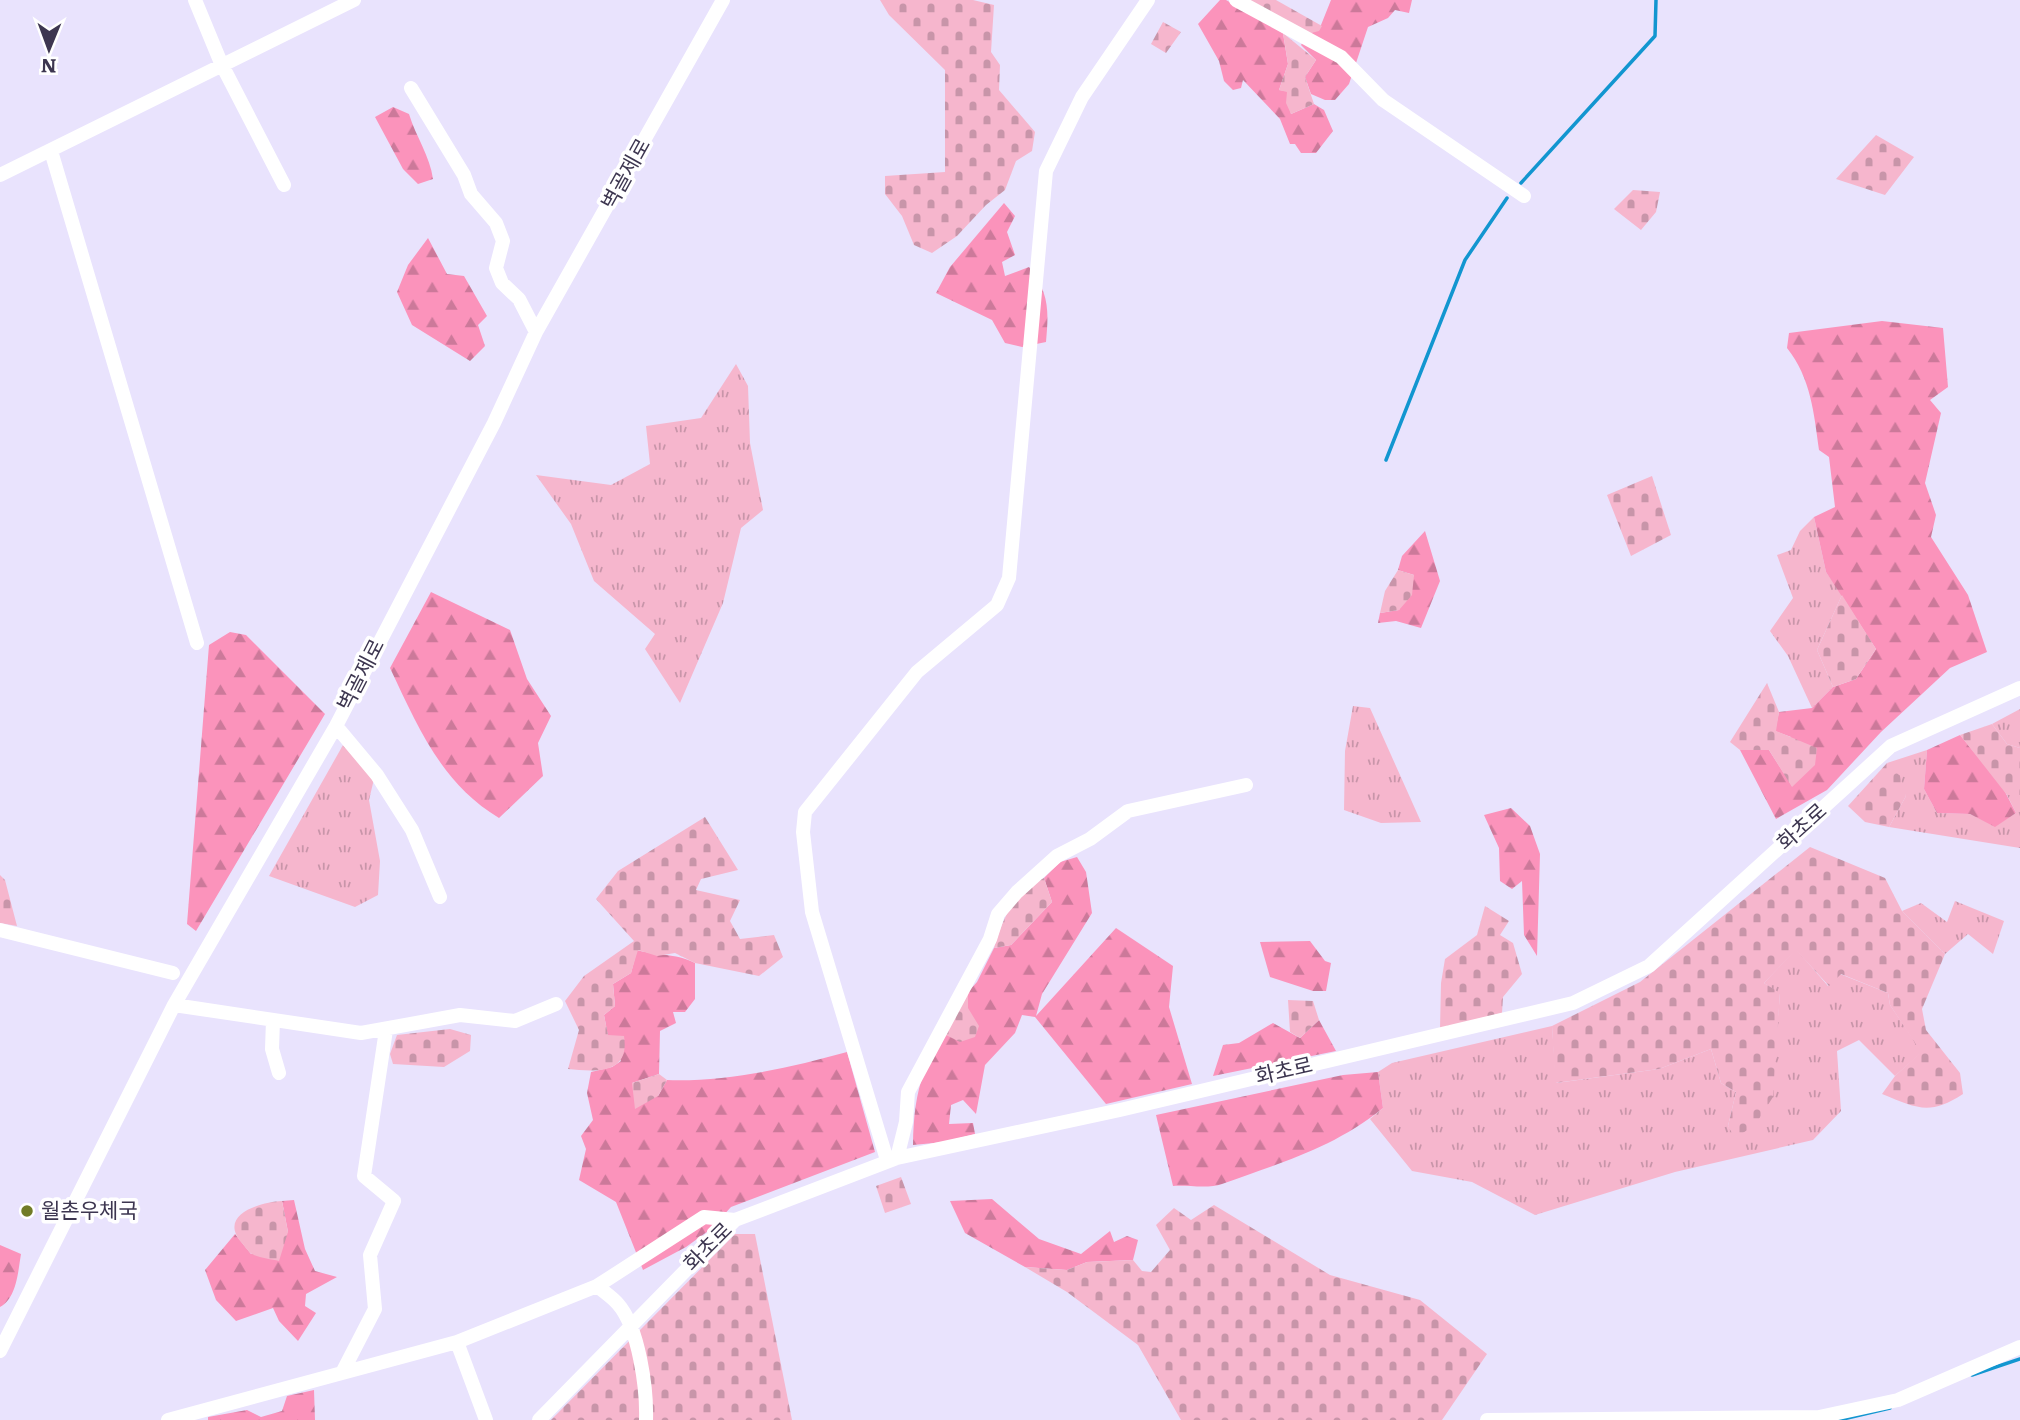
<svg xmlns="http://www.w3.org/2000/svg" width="2020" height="1420" font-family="Literata,'Noto Sans KR',serif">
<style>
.grass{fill:url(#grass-tufts)}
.forest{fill:url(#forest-firs)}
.cemetery{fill:url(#cemetery-stones)}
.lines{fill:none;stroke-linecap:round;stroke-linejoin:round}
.stream{stroke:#1296d0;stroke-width:3.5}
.minor{stroke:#fff;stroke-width:14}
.poi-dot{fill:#717b27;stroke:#fff;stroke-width:2.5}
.labels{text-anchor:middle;stroke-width:7;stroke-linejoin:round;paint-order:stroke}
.street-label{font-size:21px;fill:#3d3650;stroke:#fff}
.poi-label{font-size:21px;fill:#3d3650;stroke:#fff;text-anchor:start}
</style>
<defs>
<pattern id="grass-tufts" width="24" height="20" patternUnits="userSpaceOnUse" patternTransform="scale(1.75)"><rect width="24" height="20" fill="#f6b6cd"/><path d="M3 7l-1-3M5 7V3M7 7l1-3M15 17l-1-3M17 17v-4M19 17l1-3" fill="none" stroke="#c895a9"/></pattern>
<pattern id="forest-firs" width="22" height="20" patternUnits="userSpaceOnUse" patternTransform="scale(1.75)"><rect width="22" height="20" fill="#fb93bb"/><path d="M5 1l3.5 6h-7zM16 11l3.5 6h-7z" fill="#cc799a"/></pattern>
<pattern id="cemetery-stones" width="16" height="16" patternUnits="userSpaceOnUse" patternTransform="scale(1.75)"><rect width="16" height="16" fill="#f6b6cd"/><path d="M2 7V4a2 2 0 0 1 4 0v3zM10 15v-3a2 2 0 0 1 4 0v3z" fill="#c895a9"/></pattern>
</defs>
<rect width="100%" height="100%" fill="#e9e3fd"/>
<path class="grass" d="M736 364 748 386 750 443 763 510 741 528 723 603 680 703 645 649 655 634 594 581 571 524 536 475 611 485 650 464 646 426 701 418Z
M1814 517 1826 572 1842 595 1817 650 1833 687 1812 708 1788 656 1770 631 1793 598 1777 555 1791 550 1800 531Z
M1353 706 1370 708 1421 822 1381 823 1344 810 1345 751Z
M2020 709V748L2007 744 1992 724Z
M343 745 374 779 369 800 380 861 378 895 355 907 269 876Z
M1927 750 1924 789 1937 813 1970 814 1995 826 2016 813 2007 795H2020V848L1889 827 1906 796 1887 763Z
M1955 901 2004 921 1993 954 1968 934 1945 954 1902 911 1921 903 1947 922Z
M1796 949 1828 986 1840 974 1888 993 1890 1005 1922 1052 1895 1076 1859 1040 1837 1051 1841 1111 1813 1140 1675 1172 1535 1215 1472 1182 1412 1171 1370 1119 1383 1108 1378 1072 1392 1063 1552 1026 1556 1083 1659 1069 1711 1049 1721 1083 1736 1092 1728 1126 1736 1137 1776 1040 1780 994 1764 983Z"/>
<path class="forest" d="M1220 0H1226L1283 33 1288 64 1279 90 1287 91 1291 114 1314 104 1324 110 1333 131 1316 153H1301L1295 144H1290L1280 119 1243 80 1241 88 1233 90 1224 81 1219 61 1198 24Z
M1331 0H1412L1409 13 1395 10 1388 18 1368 27 1349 84 1335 100H1325L1311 94 1305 77 1316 60 1301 45 1307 34 1319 30Z
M393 107 409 114C416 137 430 156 433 179L418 184 403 169 375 117Z
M1004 203 1015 216 1007 232 1015 255 1002 262 1005 276 1029 267C1049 293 1049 309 1046 342L1022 347 1005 343 992 320 936 293 950 267Z
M428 238 447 274 464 276 487 316 478 325 485 346 470 361 412 325 397 292 408 265Z
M1882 321 1943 328 1948 387 1930 400 1941 413 1925 483 1936 515 1931 537 1968 595 1987 652 1950 668 1881 732 1827 790 1776 819 1740 750H1769L1792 786 1791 737 1775 731 1779 712 1812 708 1833 687 1856 679 1876 649 1826 572 1814 517 1835 507 1829 457 1819 450C1814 414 1811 378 1787 348L1789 333Z
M1425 531 1440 581 1421 628 1396 621 1378 623 1380 613 1399 610 1414 575 1398 570 1402 556Z
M431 592 510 630 527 679 551 716 538 743 543 776 499 818C441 783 418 727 390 668Z
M230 632 246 635 325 714 196 931 187 924 209 645Z
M1960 735 2002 786 2016 813 1995 827 1970 814 1937 813 1924 789 1927 750Z
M1511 808 1530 826 1540 854 1537 956 1524 935 1522 881 1512 889 1500 881 1499 848 1484 815Z
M1077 857 1086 872 1092 913 1042 994 1036 1016 1116 928 1173 966 1169 1007 1192 1084 1106 1104 1035 1017 1022 1015 1015 1033 985 1065 976 1114 963 1100 951 1105 949 1124 973 1123 975 1134 944 1142 913 1145C914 1082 926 1054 968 1008V992L977 982 994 948 1011 945 1052 902 1044 878 1060 862Z
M1310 941 1325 961 1331 963 1326 991H1313L1270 977 1260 942Z
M637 950C661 957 672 952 695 963V999L685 1012H673L676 1023 660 1031 659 1074 632 1083 658 1096 667 1080C727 1082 789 1068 847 1052L875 1152 731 1207 711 1229 686 1247 643 1270 616 1202 579 1180 586 1149 581 1136 593 1120 587 1093 591 1072 612 1067 621 1061 608 1036 604 1015 615 1006 613 984 631 973Z
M1319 1020 1336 1051 1213 1076 1223 1045 1239 1043 1273 1023 1300 1038Z
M1378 1072 1383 1108C1332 1149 1282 1162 1222 1184 1209 1189 1188 1185 1173 1186L1156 1115 1343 1075Z
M992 1199 1039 1239 1081 1254 1110 1231 1114 1242 1127 1236 1138 1240 1133 1260 1087 1262 1067 1270 1025 1267 965 1233 950 1201Z
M294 1200 305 1249 315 1271 337 1277 306 1294 305 1306 316 1313 298 1341 279 1321 273 1308 236 1321 216 1300 205 1270 235 1234 251 1254 288 1232 282 1201Z
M0 1245 21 1254C18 1271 17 1298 0 1307Z
M314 1390 315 1420H208V1417L247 1410 261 1417 282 1411 287 1396Z"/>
<path class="cemetery" d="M880 0H973L994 5 991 52 1000 65 999 90 1035 132 1032 151 1016 161 1005 190 986 205 957 236 932 253 914 245 902 216 885 194V176L945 172V70L889 15Z
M1246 0H1276L1322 26 1319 31 1307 34Z
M1163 22 1181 32 1166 53 1151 44Z
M1283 33 1316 60 1305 77 1314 104 1291 114 1286 103 1287 92 1279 90 1288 64Z
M1876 135 1914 157 1885 195 1836 179Z
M1633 190 1660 192 1656 212 1641 230 1614 209Z
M1652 476 1671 535 1631 556 1607 495Z
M1398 570 1414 575 1412 595 1399 610 1380 613 1385 591Z
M1842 595 1876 649 1856 679 1833 687 1817 650Z
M1767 683 1779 712 1776 731 1817 748 1815 765 1792 787 1769 750H1740L1730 742Z
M1992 724 2007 744 2020 748V795H2007L1960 735Z
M1887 763 1900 776 1906 796 1889 827 1865 822 1848 806Z
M705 817 738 870 701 879 696 890 740 900 730 921 740 939 774 935 783 957 759 976 695 963 675 953 657 956 638 950 631 973 613 984 615 1006 604 1015 608 1035 624 1036C630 1074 597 1072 568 1069L579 1030 565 1001 584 976 634 941 596 899 618 871Z
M1810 847 1885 878 1902 911 1945 954 1922 1009 1926 1030 1960 1073 1963 1094C1929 1116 1917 1108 1882 1094L1895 1076 1921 1052 1890 1005 1888 993 1841 974 1829 986 1796 950 1764 983 1780 993 1773 1097 1755 1125 1735 1138 1728 1126 1736 1092 1721 1083 1711 1049 1659 1069 1555 1083 1552 1026 1640 982Z
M0 875 5 880 17 926 0 923Z
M1044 878 1052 902 1011 945 994 948C1002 921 1015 888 1044 878Z
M1485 906 1509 921 1500 935 1513 943 1522 974 1503 997 1502 1013 1440 1029 1441 983 1445 959 1477 935Z
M968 992V1008L979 1026 975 1037 960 1042 944 1034Z
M1288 1000 1313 1001 1319 1020 1300 1038 1290 1032Z
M450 1029 471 1035 470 1051 444 1067 393 1064 390 1054 397 1035Z
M659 1074 667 1080 658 1096 635 1109 632 1083Z
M901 1177 911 1204 885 1213 876 1186Z
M282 1201 288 1232 279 1261C271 1259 259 1258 252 1254 248 1252 244 1245 241 1242 218 1214 261 1202 282 1201Z
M1214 1205 1330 1275 1420 1300 1487 1354 1442 1420H1181L1138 1345 1067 1292 1025 1267 1067 1270 1087 1262 1133 1260 1142 1271 1151 1272 1170 1250 1156 1225 1174 1208 1191 1220Z
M735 1234H755L792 1420H551Z"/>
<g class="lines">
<path class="stream" d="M1521 183 1655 36 1656 0
M1386 460 1465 260 1507 198
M1972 1375 2020 1359
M1839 1420 1890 1408"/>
<path class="minor" d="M195 0 221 63 284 185
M1236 0 1341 57 1383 100 1524 196
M411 88 464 175 471 194 496 223 503 241 496 268 502 283 519 299 536 332
M51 151 197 643
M0 175 354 0
M336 726 377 775 412 830 440 897
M0 930 173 973
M174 1005 361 1033 460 1015 515 1021 556 1004
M273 1020 272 1049 279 1073
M897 1158 906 1122 908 1092 990 939 998 914 1017 892 1057 856 1090 839 1128 811 1246 785
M887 1160 812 912 803 832 805 812 917 672 997 605 1009 578 1046 171 1082 97 1148 0
M597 1286C604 1292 612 1297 618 1304 639 1328 647 1389 646 1420
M457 1342 486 1420
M0 1351 174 1005 336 726 494 423 536 332 723 0
M343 1371 375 1309 370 1255 394 1201 364 1176 386 1030
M168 1420 457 1342 597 1286 704 1217 735 1220
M539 1420 735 1220 897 1158 1120 1110 1573 1003 1649 966 1891 746 2020 688
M1487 1420 1819 1417 1898 1400 2020 1347"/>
</g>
<circle class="poi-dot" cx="27" cy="1211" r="7"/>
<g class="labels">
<g class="street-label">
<text transform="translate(626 174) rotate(-61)" y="7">벽골제로</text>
<text transform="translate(361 675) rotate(-63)" y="7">벽골제로</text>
<text transform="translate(1802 827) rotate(-42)" y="7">화초로</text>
<text transform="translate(1284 1071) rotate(-13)" y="7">화초로</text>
<text transform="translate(708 1247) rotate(-45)" y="7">화초로</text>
</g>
<g class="poi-label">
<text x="41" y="1218">월촌우체국</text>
</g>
</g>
<g transform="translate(49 49) rotate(181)" stroke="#ffffff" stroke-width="5" paint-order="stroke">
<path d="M0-5L12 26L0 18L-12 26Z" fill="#3d3650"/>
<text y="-10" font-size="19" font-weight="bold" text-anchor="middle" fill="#3d3650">N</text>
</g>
</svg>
